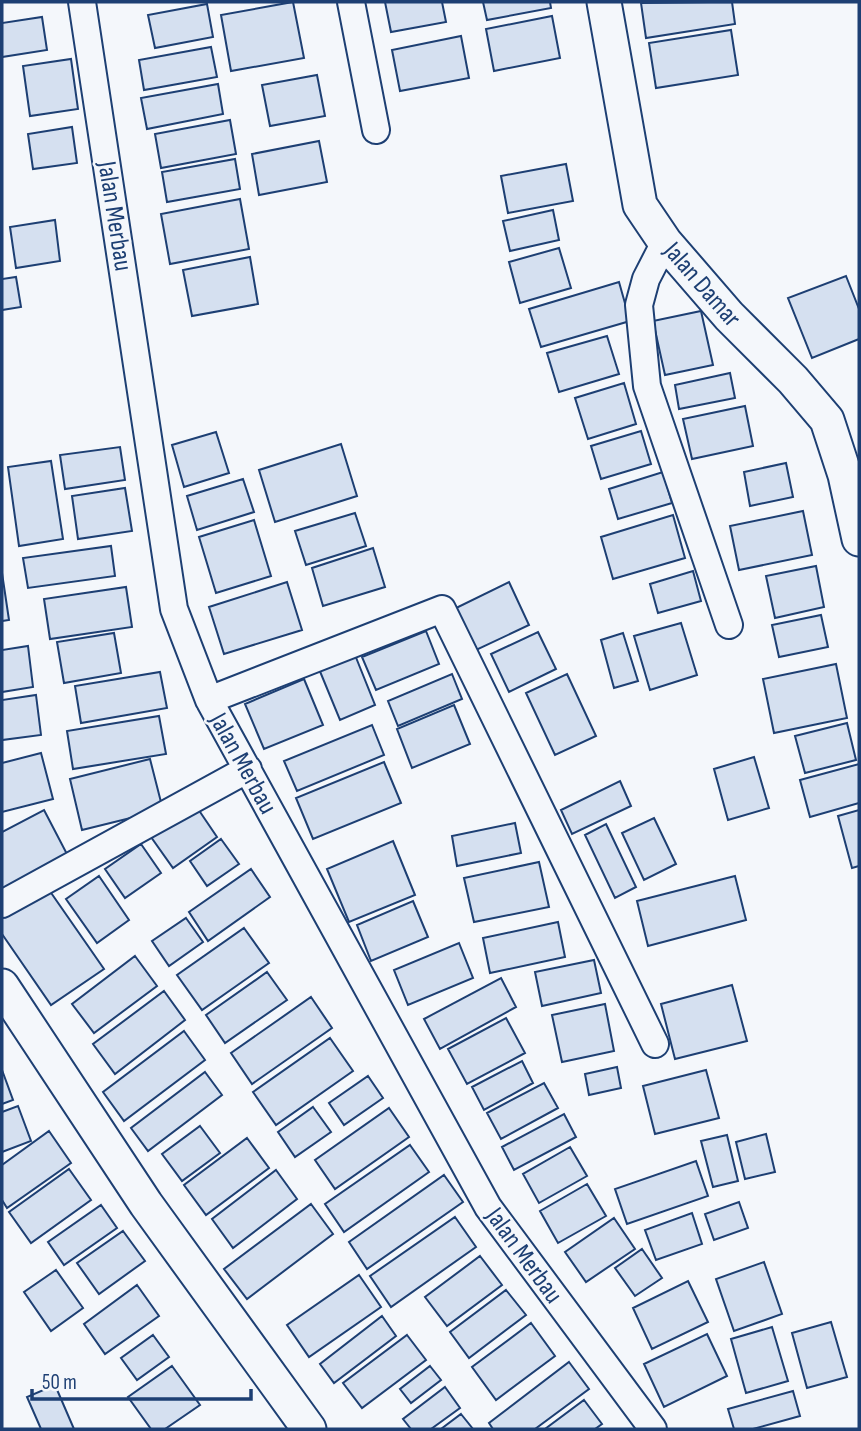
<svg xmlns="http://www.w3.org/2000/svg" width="861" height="1431" font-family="'Sofia Sans Condensed',sans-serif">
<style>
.building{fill:#d5e0f0;stroke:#1d3f73;stroke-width:2}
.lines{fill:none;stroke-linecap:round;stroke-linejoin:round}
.minor-casing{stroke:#1d3f73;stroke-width:30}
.tertiary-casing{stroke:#1d3f73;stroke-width:37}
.minor{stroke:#f4f7fb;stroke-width:26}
.tertiary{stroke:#f4f7fb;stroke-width:33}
.labels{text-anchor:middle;stroke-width:5;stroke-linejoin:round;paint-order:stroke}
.street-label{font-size:26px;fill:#1d3f73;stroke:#f4f7fb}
</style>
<rect width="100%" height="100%" fill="#f4f7fb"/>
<path class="building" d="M293 2 304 58 231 71 221 15Z
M385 2H442L446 22 391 32Z
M483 2H550L551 8 487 20Z
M732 2 735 24 646 38 641 3Z
M207 4 213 37 155 48 148 15Z
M552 16 560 58 494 71 486 29Z
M42 17 47 50 2 57V23Z
M731 30 738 75 656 88 649 43Z
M461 36 469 78 400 91 392 50Z
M211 47 217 77 144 90 139 60Z
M71 59 78 109 30 116 23 66Z
M317 75 325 116 270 126 262 85Z
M218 84 223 114 147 129 141 98Z
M230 120 236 154 161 168 155 134Z
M72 127 77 163 33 169 28 134Z
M319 141 327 182 259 195 252 154Z
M235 159 240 189 167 202 162 172Z
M566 164 573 201 508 213 501 176Z
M240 199 249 249 170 264 161 214Z
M553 210 559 240 510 251 503 221Z
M55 220 60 261 16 268 10 227Z
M559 248 571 288 520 303 509 262Z
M250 257 258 304 192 316 183 270Z
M846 276 859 309V339L812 358 788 298Z
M16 277 21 307 2 310V279Z
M619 282 630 321 541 347 529 309Z
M701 311 713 365 665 375 653 321Z
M607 336 619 374 559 392 547 353Z
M730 373 735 398 679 409 675 385Z
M624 383 636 424 588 439 575 398Z
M745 406 753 446 692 459 683 419Z
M641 431 651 464 601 479 591 446Z
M216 432 229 473 184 487 172 445Z
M341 444 357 496 275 522 259 470Z
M120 447 125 480 65 489 60 455Z
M51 461 63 539 19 546 8 467Z
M786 463 793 497 750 506 744 472Z
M663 472 672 503 618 519 609 489Z
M243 479 254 512 197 530 187 496Z
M125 488 132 531 78 539 72 496Z
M803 511 812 555 739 570 730 526Z
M355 513 366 546 306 565 295 531Z
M673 515 685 558 613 579 601 537Z
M254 520 271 576 216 593 199 537Z
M111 546 115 576 28 588 23 558Z
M373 548 385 587 323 606 312 568Z
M816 566 824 607 775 618 766 576Z
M693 571 701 601 658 613 650 584Z
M2 573 9 620 2 621Z
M287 582 302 630 224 654 209 607Z
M509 582 529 625 474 651 454 609Z
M126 587 132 627 50 639 44 599Z
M821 615 828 647 779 657 772 625Z
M681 623 697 675 650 690 634 636Z
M426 631 439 664 376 690 362 657Z
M538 632 556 669 509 692 491 654Z
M114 633 121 673 64 683 57 642Z
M623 633 638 681 614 688 601 640Z
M28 646 33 687 2 692V650Z
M355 655 375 705 340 720 319 669Z
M836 664 847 718 774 733 763 679Z
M160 672 167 708 81 723 75 686Z
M452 674 462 699 398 726 388 701Z
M567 674 596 736 555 755 526 693Z
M304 679 323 725 264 749 245 704Z
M36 695 41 735 2 740V700Z
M454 705 470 744 412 768 397 729Z
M159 716 166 754 73 769 67 731Z
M847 723 856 760 805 773 795 736Z
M372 725 384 755 297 791 284 761Z
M41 753 53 799 2 812V763Z
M754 757 769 808 728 820 714 769Z
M150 759 163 810 82 830 70 779Z
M384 762 401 803 313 839 296 798Z
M859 764V803L810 817 800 780Z
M620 781 631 806 572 834 561 810Z
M196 806 217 837 173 868 151 837Z
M44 810 68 856 2 890V832Z
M859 810V866L852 868 838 816Z
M654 818 676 864 644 880 622 833Z
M515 823 521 853 457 866 452 836Z
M606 824 636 887 615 898 585 835Z
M221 839 239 864 207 886 190 861Z
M393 841 415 895 349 922 327 869Z
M141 844 161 873 125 898 105 869Z
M539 862 549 907 474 922 464 878Z
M251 869 270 897 208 941 189 912Z
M99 876 129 920 97 943 66 899Z
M735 876 746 920 648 946 637 901Z
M47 887 104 969 51 1005 2 934V918Z
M413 901 428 937 371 961 357 925Z
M186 918 203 942 169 966 152 941Z
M558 922 565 957 490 973 483 938Z
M244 928 269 963 202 1010 177 975Z
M459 943 473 978 408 1005 394 970Z
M135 956 157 986 94 1033 72 1004Z
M594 960 601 993 542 1006 535 972Z
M267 972 287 1000 225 1043 206 1015Z
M501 978 516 1007 440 1049 424 1019Z
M732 985 747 1041 675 1059 661 1004Z
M164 991 185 1020 115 1074 93 1044Z
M311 997 332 1028 252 1084 231 1053Z
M605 1004 614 1051 562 1062 552 1015Z
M506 1018 525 1053 467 1084 448 1049Z
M184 1031 205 1060 124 1121 103 1092Z
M330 1038 353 1071 276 1125 253 1092Z
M522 1061 533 1083 484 1110 472 1087Z
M617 1067 621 1088 589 1095 585 1074Z
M2 1070 13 1100 2 1104Z
M706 1070 719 1118 655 1134 643 1086Z
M205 1072 222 1095 148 1151 131 1128Z
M368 1076 383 1098 344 1125 329 1103Z
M544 1083 558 1108 501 1139 487 1113Z
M18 1106 31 1141 2 1152V1112Z
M313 1107 331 1132 295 1157 278 1132Z
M389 1108 409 1137 335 1189 315 1160Z
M564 1114 576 1137 514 1170 502 1147Z
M200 1126 220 1153 182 1181 162 1154Z
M49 1131 71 1163 7 1208 2 1200V1165Z
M766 1134 775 1172 745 1179 736 1142Z
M727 1135 738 1181 713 1187 701 1141Z
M247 1138 269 1168 206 1215 184 1185Z
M410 1145 429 1172 344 1232 325 1204Z
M570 1147 587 1176 539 1203 523 1174Z
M696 1161 708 1196 627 1224 615 1189Z
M69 1169 91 1200 31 1243 9 1212Z
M276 1170 297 1199 233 1248 212 1219Z
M444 1175 463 1202 367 1269 349 1242Z
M587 1184 606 1216 558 1243 540 1211Z
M739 1202 748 1228 714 1240 705 1214Z
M311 1204 333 1234 247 1299 224 1269Z
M101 1205 117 1228 64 1265 48 1242Z
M692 1213 702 1244 656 1260 645 1230Z
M455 1217 476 1247 391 1307 370 1276Z
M614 1218 635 1249 586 1282 565 1252Z
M123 1231 145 1261 99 1294 77 1263Z
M642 1249 662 1278 635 1296 615 1268Z
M480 1256 502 1285 447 1326 425 1297Z
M764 1262 782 1314 734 1331 716 1279Z
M56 1270 83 1308 51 1331 24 1292Z
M359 1275 381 1307 309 1357 287 1325Z
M688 1281 708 1322 652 1349 633 1308Z
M137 1285 159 1316 105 1354 84 1324Z
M506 1290 526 1315 469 1358 450 1332Z
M382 1316 396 1336 334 1383 320 1364Z
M831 1322 847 1377 807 1388 792 1333Z
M531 1323 555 1356 496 1400 472 1367Z
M772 1327 788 1381 746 1393 731 1339Z
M707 1334 727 1376 664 1407 644 1364Z
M153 1335 169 1357 137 1380 121 1358Z
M407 1335 426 1360 362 1408 343 1383Z
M569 1362 589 1389 535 1429H493L489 1423Z
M172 1366 200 1405 165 1429H151L128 1397Z
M430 1366 441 1380 411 1403 400 1389Z
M55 1385 74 1429H41L27 1397Z
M445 1387 460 1408 431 1429H411L403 1419Z
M793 1391 800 1416 753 1429H734L728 1409Z
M584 1400 602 1424 595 1429H545Z
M461 1414 473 1429H441Z"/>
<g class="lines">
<g class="minor-casing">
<path id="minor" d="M82 2 174 609 209 700 488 1207 653 1429
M351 2 376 130
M665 242 646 279 639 305 647 386 729 625
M209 700 442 609 655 1044
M2 904 248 769"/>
</g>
<g class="tertiary-casing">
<path id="tertiary" d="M604 2 640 205 665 242 729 316 793 380 827 420 845 475 859 539
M2 986 146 1204 309 1429"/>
</g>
<use href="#minor" class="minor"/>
<use href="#tertiary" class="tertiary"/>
</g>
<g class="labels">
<g class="street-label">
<text transform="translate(116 216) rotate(81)" y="9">Jalan Merbau</text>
<text transform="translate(703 284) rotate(49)" y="9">Jalan Damar</text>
<text transform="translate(244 763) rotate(61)" y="9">Jalan Merbau</text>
<text transform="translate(525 1255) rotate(54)" y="9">Jalan Merbau</text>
</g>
</g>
<rect width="861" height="1431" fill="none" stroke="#1d3f73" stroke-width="7"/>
<path d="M32 1389v10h219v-10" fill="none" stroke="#1d3f73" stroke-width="3.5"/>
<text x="42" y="1389" font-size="21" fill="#1d3f73" stroke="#f4f7fb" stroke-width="5" paint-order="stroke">50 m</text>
</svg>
